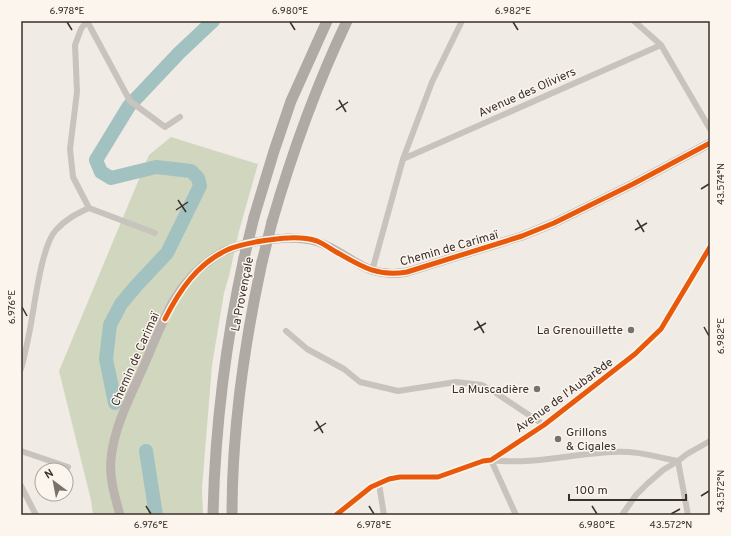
<svg xmlns="http://www.w3.org/2000/svg" width="731" height="536" font-family="Overpass,sans-serif">
<style>
.green{fill:#d1d6bf}
.lines{fill:none;stroke-linecap:round;stroke-linejoin:round}
.river{stroke:#a1c2c1;stroke-width:14}
.street{stroke:#c9c3be;stroke-width:6}
.secondary{stroke:#bab3ae;stroke-width:9}
.highway{stroke:#afaaa4;stroke-width:11}
.highway-bridge{stroke:#afaaa4;stroke-width:11}
.cycleway-casing{stroke:#fbf5ee;stroke-width:8}
.cycleway{stroke:#e8590c;stroke-width:5}
.ticks{fill:none;stroke:#3b302b;stroke-width:1.5}
.poi-dot{fill:#7a716c;stroke:#fbf5ee;stroke-width:1.5}
.labels{text-anchor:middle;stroke-width:3;stroke-linejoin:round;paint-order:stroke}
.street-label{font-size:12px;fill:#3b302b;stroke:#fbf5ee}
.poi-label{font-size:12px;fill:#3b302b;stroke:#fbf5ee;text-anchor:end}
.neatline{fill:none;stroke:#3b302b;stroke-width:1.5}
.ticks-label{font-size:10px;text-anchor:middle;fill:#3b302b}
</style>
<rect width="100%" height="100%" fill="#f0ebe5"/>
<path class="green" d="M171 137 258 164 239 231 229 276 224 293 212 365 202 488 203 515H93L91 500 59 371 149 155Z"/>
<g class="lines">
<path class="river" d="M115 403 106 359 110 325 121 304 136 286 167 253 200 186 198 178 191 171 156 167 111 178 101 172 96 160 129 106 179 53 213 21
M146 451 156 515"/>
<path class="street" d="M87 21 81 29 75 45 77 92 70 149 73 177 89 208
M87 21 130 101 165 127 180 117
M634 21 661 45 710 129
M403 159 661 45
M89 208 155 233
M372 271 403 159 432 82 462 21
M286 331 307 349 344 369 360 382 398 391 456 382 482 385 496 393 544 425
M21 369C24 359 26 349 28 339 34 314 40 247 56 230 66 219 76 214 89 208
M21 451 68 467
M491 460C531 465 572 454 612 452 635 450 656 457 678 461L688 515
M491 460 516 515
M379 484 384 515
M21 486 36 515
M336 515 371 487 389 479 400 477H438L483 461 491 460 544 425 635 354 661 329 710 247
M622 515 636 495 647 484 663 470 678 461 687 454 710 441"/>
<path class="secondary" d="M120 515C115 497 109 478 111 459 114 427 130 397 143 368 153 345 162 321 174 300 184 283 199 267 216 256 233 244 266 239 288 238 298 238 309 239 318 242 352 254 365 280 407 272L522 236 554 223 633 184 710 143"/>
<path class="highway" d="M254 217 274 151 291 101 327 21
M272 222C292 153 316 86 347 21
M213 515C215 426 225 345 244 258
M232 515C232 429 244 345 262 262"/>
<path class="highway-bridge" d="M244 258 254 217
M262 262 272 222"/>
<g class="cycleway-casing">
<path id="cycleway" d="M165 319C179 291 197 264 227 250 239 244 255 242 268 240 285 238 301 236 317 241 324 244 331 249 338 253 362 267 378 277 407 272L522 236 554 223 633 184 710 143
M336 515 371 487 389 479 400 477H438L483 461 491 460 544 425 635 354 661 329 710 247"/>
</g>
<use href="#cycleway" class="cycleway"/>
</g>
<path class="ticks" d="M67 22 72 30M290 22 295 30M513 22 518 30M339 100 346 112M336 110 348 102M701 189 709 184M178 200 186 212M176 210 188 202M637 220 644 232M635 230 647 223M22 307 27 316M477 321 484 333M704 327 709 336M474 330 486 323M316 421 323 433M314 431 326 423M701 496 709 491M146 506 151 514M369 506 374 514M592 506 597 514M671 514 680 509"/>
<g class="poi-dot">
<circle cx="631" cy="330" r="4"/>
<circle cx="537" cy="389" r="4"/>
<circle cx="558" cy="439" r="4"/>
</g>
<g class="labels">
<g class="street-label">
<text transform="translate(527 92) rotate(-24)" y="4">Avenue des Oliviers</text>
<text transform="translate(449 248) rotate(-16)" y="4">Chemin de Carimaï</text>
<text transform="translate(242 294) rotate(-79)" y="4">La Provençale</text>
<text transform="translate(135 359) rotate(-66)" y="4">Chemin de Carimaï</text>
<text transform="translate(564 395) rotate(-36)" y="4">Avenue de l'Aubarède</text>
</g>
<g class="poi-label">
<text x="623" y="334">La Grenouillette</text>
<text x="529" y="393">La Muscadière</text>
<text x="566" y="436" text-anchor="start">Grillons<tspan x="566" dy="14">&amp; Cigales</tspan></text>
</g>
</g>
<rect width="731" height="536" fill="none" stroke="#fbf5ee" stroke-width="44"/>
<g transform="translate(54 482) rotate(328)"><circle r="19" fill="#fbf5ee" stroke="#aea6a0"/>
<path d="M0-3L7 15L0 10L-7 15Z" fill="#7a716c"/>
<text y="-6" font-size="11" font-weight="bold" text-anchor="middle" fill="#3b302b">N</text>
</g>
<path d="M569 494v6h117v-6" fill="none" stroke="#3b302b" stroke-width="2"/>
<text x="575" y="494" font-size="12" fill="#3b302b" stroke="#fbf5ee" stroke-width="3" paint-order="stroke">100 m</text>
<rect x="22" y="22" width="687" height="492" class="neatline"/>
<g class="ticks-label">
<text x="67" y="14">6.978°E</text>
<text x="290" y="14">6.980°E</text>
<text x="513" y="14">6.982°E</text>
<text transform="translate(720 184) rotate(-90)" y="4">43.574°N</text>
<text transform="translate(11 307) rotate(-90)" y="4">6.976°E</text>
<text transform="translate(720 336) rotate(-90)" y="4">6.982°E</text>
<text transform="translate(720 491) rotate(-90)" y="4">43.572°N</text>
<text x="151" y="528">6.976°E</text>
<text x="374" y="528">6.978°E</text>
<text x="597" y="528">6.980°E</text>
<text x="671" y="528">43.572°N</text>
</g>
</svg>
